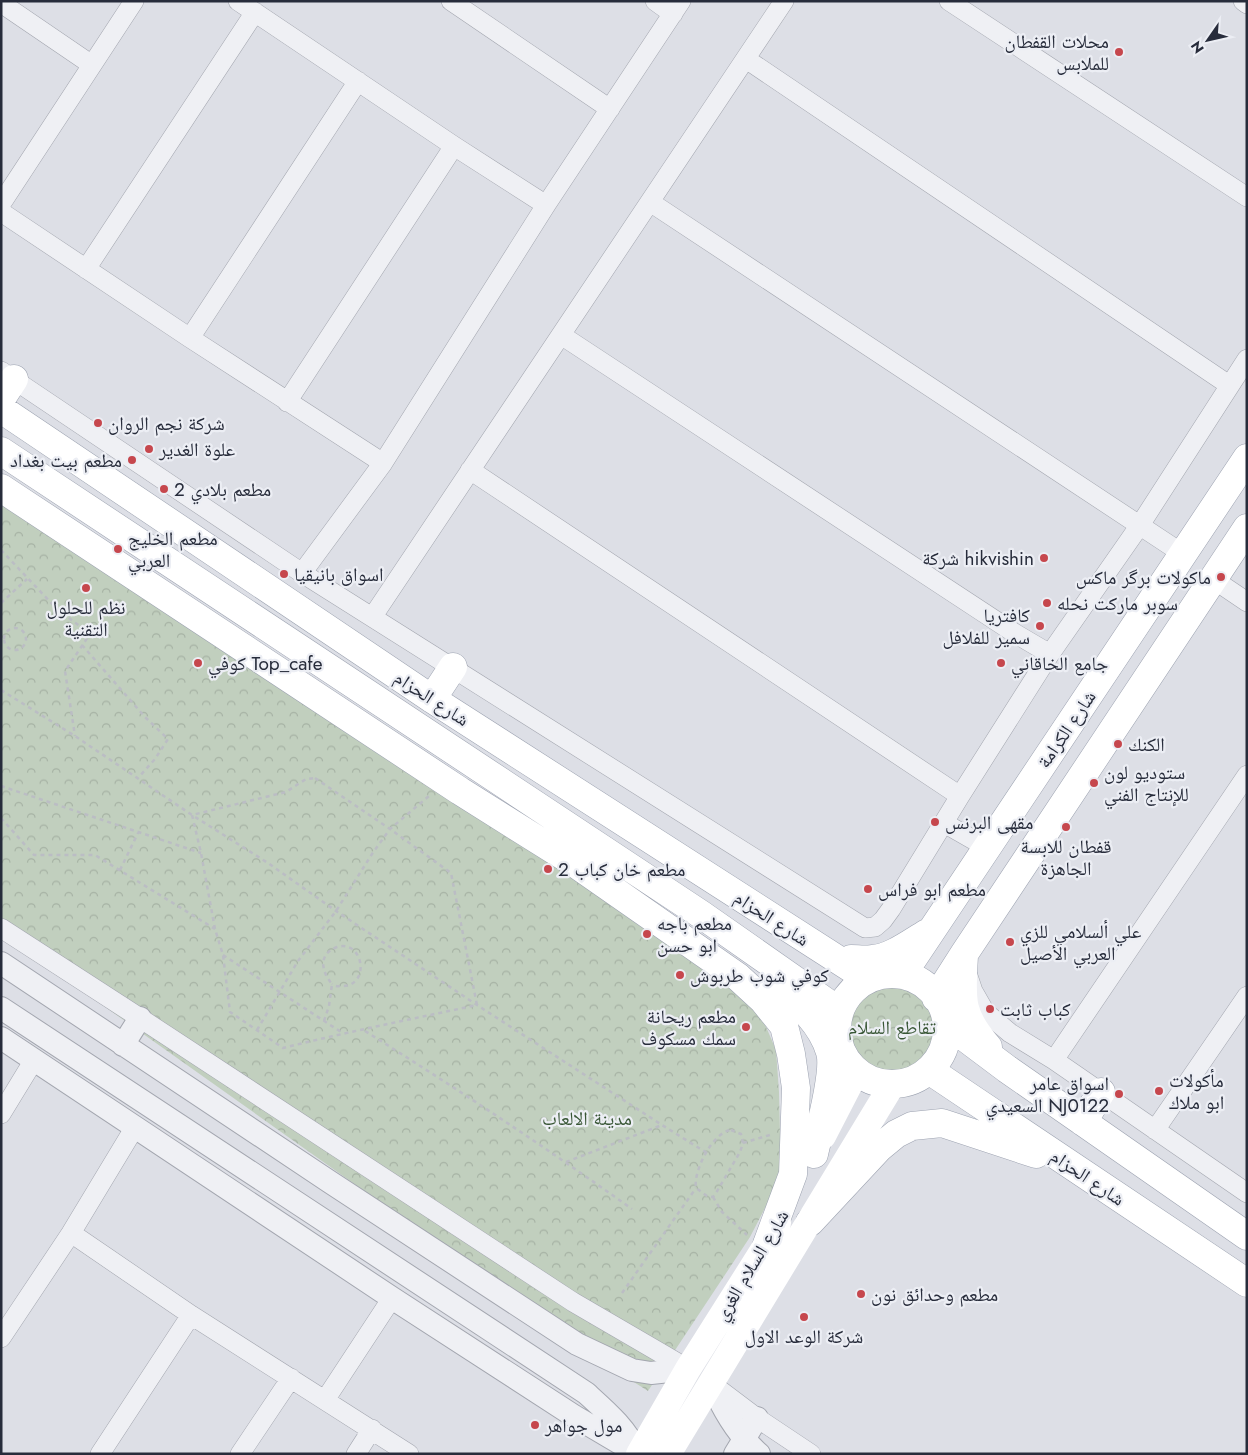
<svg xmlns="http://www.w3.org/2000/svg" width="1248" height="1455" font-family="Jost,'Noto Naskh Arabic',sans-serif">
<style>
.park{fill:url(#park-crowns)}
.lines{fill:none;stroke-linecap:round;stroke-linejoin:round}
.minor-casing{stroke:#a3a6af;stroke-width:20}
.tertiary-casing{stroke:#a3a6af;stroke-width:24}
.primary-casing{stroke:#9da3b1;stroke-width:29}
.path{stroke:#bbbdc4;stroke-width:2.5;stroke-dasharray:4 4;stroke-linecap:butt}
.minor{stroke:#eff0f4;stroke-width:19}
.tertiary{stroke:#eff0f4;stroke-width:22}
.secondary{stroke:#fff;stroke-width:26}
.primary{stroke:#fff;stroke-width:28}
.poi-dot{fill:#c6474d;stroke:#eceef4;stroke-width:2}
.labels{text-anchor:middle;stroke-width:4.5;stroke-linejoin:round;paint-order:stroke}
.poi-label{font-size:19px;fill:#272c3b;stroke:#eceef4;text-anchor:start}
.street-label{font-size:19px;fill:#272c3b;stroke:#eceef4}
.park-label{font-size:19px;fill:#385635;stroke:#eceef4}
</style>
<defs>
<pattern id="park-crowns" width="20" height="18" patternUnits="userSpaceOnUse" patternTransform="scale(1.25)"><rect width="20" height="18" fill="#c1cfbe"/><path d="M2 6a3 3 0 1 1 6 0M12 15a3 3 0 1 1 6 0" fill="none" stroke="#a6b2a4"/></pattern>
</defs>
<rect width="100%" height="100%" fill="#dddfe6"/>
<path class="park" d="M1 498 445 789 757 1006 776 1050 779 1092 781 1177 750 1237 648 1391 629 1379 1 933Z
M847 1028a45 45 0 1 1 90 0a45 45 0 1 1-90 0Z"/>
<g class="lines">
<g class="minor-casing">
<path id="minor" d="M238 1 454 146 546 205
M451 1 610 109
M655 1 673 14
M949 1 1247 197
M1243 1 1247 4
M1 3 92 65
M746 59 1229 385
M650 202 1183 554
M1 204 134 1
M1 212 190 338 383 463
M86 269 255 12
M561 335 1016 634 1050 654
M190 338 358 81
M1 371 302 573 865 928 875 927 883 920 891 909 960 796 1050 654 1140 525 1247 359
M287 402 454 146
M470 470 960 796
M302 573 383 463 546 205 681 1
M1213 579 1247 602
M373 616 784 1
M944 823 986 847
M1 928 140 1018 573 1302 688 1369
M968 976 973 991 985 1012 1010 1033 1054 1060 1247 1193
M1054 1060 1247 775
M1 1114 34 1060
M1155 1130 1247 996
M71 1233 191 1315 409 1454
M1 1338 71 1233 135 1127
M712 1384 757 1418 811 1454
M325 1400 392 1298
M100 1454 191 1315
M240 1454 291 1378
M356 1454 372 1429"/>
</g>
<g class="tertiary-casing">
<path id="tertiary" d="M1 963 330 1182 577 1344 632 1370 651 1373 688 1369
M1 1008 586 1393C607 1412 626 1428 638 1454
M1 1038 392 1298 574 1416 635 1452
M123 1045 140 1018
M712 1384C723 1410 738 1435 759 1454
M735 1454 757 1418"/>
</g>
<g class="primary-casing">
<path id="primary" d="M1 399 14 379
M1 409 432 699 868 979
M1 451 702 915 839 1011
M1 488 460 791 573 862 738 977 763 1000 784 1026 791 1054 796 1088 793 1174 767 1244
M432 699 453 667
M964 955C962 997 958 1013 988 1047
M851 959C858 959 865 960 872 959 891 958 910 943 927 933
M837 1029a55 55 0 1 1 110 0a55 55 0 1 1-110 0Z
M902 975 1247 458
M778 986C799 1004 822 1024 830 1052 836 1072 819 1131 814 1154
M936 998 964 954 1247 528
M947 1024 1007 1069 1247 1236
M929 1070 1247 1283
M1083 1122 1101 1092
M810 1222 879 1148 896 1134 912 1126 942 1123 1036 1154"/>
</g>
<path class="path" d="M1 550 56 608 90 634 65 671 75 736
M1 603 27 579
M4 639a11 11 0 1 1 22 0a11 11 0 1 1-22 0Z
M82 645 145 717 168 739 155 759 138 778
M1 690 75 736 192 815 268 863 336 911 477 1005 662 1125 707 1153
M315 778 390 829 451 873 477 1005C412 1019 347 1032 283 1048L230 1012 223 955 215 929 201 853 192 815 286 792 306 779Z
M1 786 201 853
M1 818 34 855H95L215 929
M120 870 138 833
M223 955 341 1032
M324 1021 329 1006 332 984C321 971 318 954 337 947 363 939 371 985 343 986 338 986 336 987 332 984
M257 1030 298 961 336 911 372 854 390 829 429 796
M365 1031C456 1088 545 1147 632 1209
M731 1130 741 1134 743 1143 740 1152 716 1193 713 1197 707 1196 696 1188C693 1171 713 1132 731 1130Z
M743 1143 773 1134
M566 1162 662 1125
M713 1197 722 1212 747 1235
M622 1293 696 1188"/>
<use href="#minor" class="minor"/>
<use href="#tertiary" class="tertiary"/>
<path class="secondary" d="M823 1136 856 1072
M639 1454 688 1369 765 1247 778 1223
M668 1454 892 1085"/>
<use href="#primary" class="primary"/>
</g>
<g class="poi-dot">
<circle cx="1119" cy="52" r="5"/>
<circle cx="98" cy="423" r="5"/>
<circle cx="149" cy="449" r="5"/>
<circle cx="132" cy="460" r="5"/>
<circle cx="164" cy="489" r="5"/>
<circle cx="118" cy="549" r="5"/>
<circle cx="1044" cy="558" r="5"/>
<circle cx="284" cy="574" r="5"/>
<circle cx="1221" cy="577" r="5"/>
<circle cx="86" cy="588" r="5"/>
<circle cx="1047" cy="603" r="5"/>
<circle cx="1040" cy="626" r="5"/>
<circle cx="198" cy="663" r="5"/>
<circle cx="1001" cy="663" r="5"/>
<circle cx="1118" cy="744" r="5"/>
<circle cx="1094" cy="783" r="5"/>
<circle cx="935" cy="822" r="5"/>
<circle cx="1066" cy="827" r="5"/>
<circle cx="548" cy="869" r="5"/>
<circle cx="868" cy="889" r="5"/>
<circle cx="647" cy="934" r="5"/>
<circle cx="1010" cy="942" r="5"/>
<circle cx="680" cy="975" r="5"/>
<circle cx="990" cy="1009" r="5"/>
<circle cx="746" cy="1027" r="5"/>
<circle cx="1159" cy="1091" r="5"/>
<circle cx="1119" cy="1094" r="5"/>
<circle cx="861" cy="1294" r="5"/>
<circle cx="804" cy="1317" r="5"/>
<circle cx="535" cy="1425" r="5"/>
</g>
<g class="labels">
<g class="poi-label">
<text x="1109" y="48" text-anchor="end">محلات القفطان<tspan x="1109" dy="22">للملابس</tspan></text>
<text x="108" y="430">شركة نجم الروان</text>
<text x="159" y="456">علوة الغدير</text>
<text x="122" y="467" text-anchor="end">مطعم بيت بغداد</text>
<text x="174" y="496">مطعم بلادي 2</text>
<text x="128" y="545">مطعم الخليج<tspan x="128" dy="22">العربي</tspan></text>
<text x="1034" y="565" text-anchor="end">شركة hikvishin</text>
<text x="294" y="581">اسواق بانيقيا</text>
<text x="1211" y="584" text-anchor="end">ماكولات برگر ماكس</text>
<text x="1057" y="610">سوبر ماركت نحله</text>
<text x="86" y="614" text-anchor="middle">نظم للحلول<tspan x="86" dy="22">التقنية</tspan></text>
<text x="1030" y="622" text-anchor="end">كافتريا<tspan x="1030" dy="22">سمير للفلافل</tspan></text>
<text x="208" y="670">كوفي Top_cafe</text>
<text x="1011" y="670">جامع الخاقاني</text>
<text x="1128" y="751">الكنك</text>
<text x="1104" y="779">ستوديو لون<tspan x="1104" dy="22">للإنتاج الفني</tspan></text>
<text x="945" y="829">مقهى البرنس</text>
<text x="1066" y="853" text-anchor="middle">قفطان للابسة<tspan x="1066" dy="22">الجاهزة</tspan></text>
<text x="558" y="876">مطعم خان كباب 2</text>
<text x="878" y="896">مطعم ابو فراس</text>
<text x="657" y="930">مطعم باجه<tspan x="657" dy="22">ابو حسن</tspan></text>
<text x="1020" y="938">علي ألسلامي للزي<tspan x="1020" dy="22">العربي الأصيل</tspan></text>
<text x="690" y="982">كوفي شوب طربوش</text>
<text x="1000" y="1016">كباب ثابت</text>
<text x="736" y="1023" text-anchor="end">مطعم ريحانة<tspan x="736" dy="22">سمك مسكوف</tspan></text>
<text x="1169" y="1087">مأكولات<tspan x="1169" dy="22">ابو ملاك</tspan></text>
<text x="1109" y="1090" text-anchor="end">اسواق عامر<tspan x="1109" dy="22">السعيدي NJ0122</tspan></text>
<text x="871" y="1301">مطعم وحدائق نون</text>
<text x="804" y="1343" text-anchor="middle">شركة الوعد الاول</text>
<text x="545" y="1432">مول جواهر</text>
</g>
<g class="street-label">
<text transform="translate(432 698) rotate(33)" y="7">شارع الحزام</text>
<text transform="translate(1066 729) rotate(-56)" y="7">شارع الكرامة</text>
<text transform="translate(772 918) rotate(33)" y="7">شارع الحزام</text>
<text transform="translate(1088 1177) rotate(34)" y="7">شارع الحزام</text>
<text transform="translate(751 1265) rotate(-59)" y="7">شارع السلام الغري</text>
</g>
<g class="park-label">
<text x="892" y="1034">تقاطع السلام</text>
<text x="587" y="1125">مدينة الالعاب</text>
</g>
</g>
<rect width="1248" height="1455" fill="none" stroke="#272c3b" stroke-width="5"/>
<g transform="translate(1208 40) rotate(236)" stroke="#eceef4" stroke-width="4" paint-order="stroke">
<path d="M0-4L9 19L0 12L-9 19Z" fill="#272c3b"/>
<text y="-8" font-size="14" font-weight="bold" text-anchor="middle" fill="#272c3b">N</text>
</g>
</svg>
